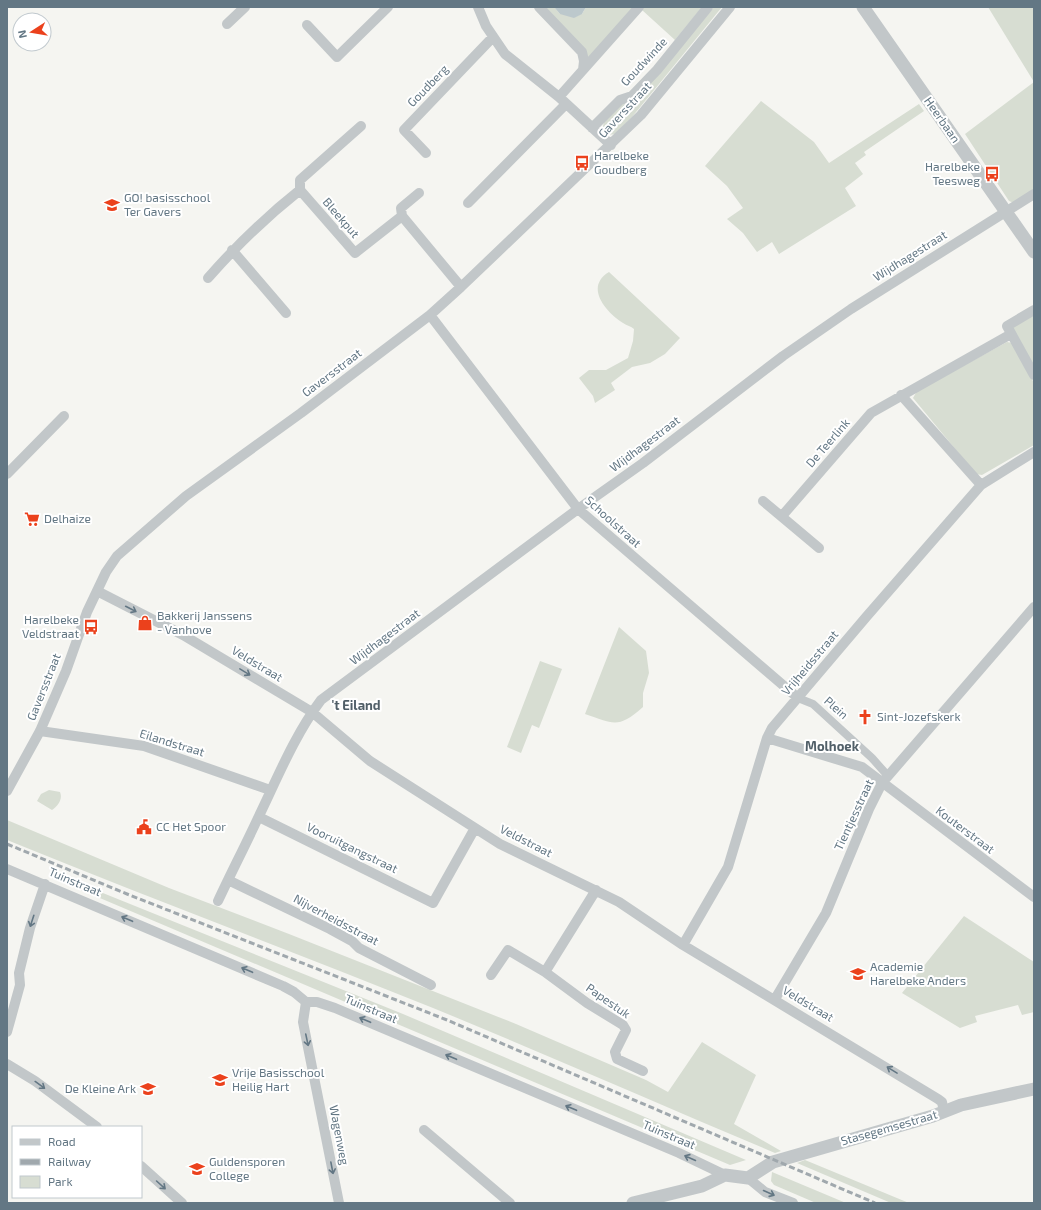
<svg xmlns="http://www.w3.org/2000/svg" width="1041" height="1210" font-family="'Exo 2',sans-serif">
<style>
.green{fill:#d7ddd2}
.water{fill:#bcc8cc}
.lines{fill:none;stroke-linecap:round;stroke-linejoin:round}
.pedestrian{stroke:#c2c7c9;stroke-width:8}
.minor{stroke:#c2c7c9;stroke-width:10}
.tertiary{stroke:#c2c7c9;stroke-width:13}
.rail{stroke:#a0a8ad;stroke-width:3;stroke-dasharray:6 3;stroke-linecap:butt}
.oneway{stroke:#637784}
.labels{text-anchor:middle;stroke-width:4;stroke-linejoin:round;paint-order:stroke}
.street-label{font-size:12px;fill:#637784;stroke:#fff}
.poi-label{font-size:12px;fill:#637784;stroke:#fff;text-anchor:start}
.neighbourhood-label{font-size:13px;font-weight:bold;fill:#515f68;stroke:#fff}
</style>
<rect width="100%" height="100%" fill="#f5f5f1"/>
<path class="green" d="M545 7H554L560 14H582L586 7H636L587 61Z
M644 7H702L675 40 642 10Z
M714 7H722L632 117 615 134C609 135 606 135 602 130L604 122 623 102 669 61Z
M988 7H1034V82Z
M1034 82V191L1014 203 1009 201 965 134Z
M761 101 814 142 829 163 919 104 924 111 864 152 866 155 855 163 863 174 845 188 856 206 779 254 772 242 757 252 743 233 727 219 743 208 727 186 705 166Z
M609 272 680 338 665 354 650 363 632 367 611 383 615 390 595 403 593 396 579 378 589 370H606L628 358 633 341 634 329C631 326 627 326 623 323 606 312 584 287 609 272Z
M1034 314V367L1012 327Z
M1007 342 1013 343 1034 383V445L982 475 976 474 913 398 917 391Z
M619 627 646 651 649 673 643 693V707C618 729 614 724 585 714Z
M540 661 562 669 539 728 532 725 521 753 507 747Z
M49 790 60 792C63 799 58 806 52 810L37 801 41 794Z
M7 820 169 888 289 934 516 1024 646 1080 668 1092 702 1042 756 1075 734 1124 781 1151 775 1153C661 1105 548 1055 433 1008 292 951 149 898 7 840Z
M83 885 403 1014 746 1160 730 1165 81 890Z
M964 916 1034 962V1012L1022 1015 1018 1005 975 1016 977 1022 960 1028 902 993Z
M805 1160 909 1203H891L797 1163Z
M772 1172 846 1203H816L774 1185 771 1181Z"/>
<path class="water" d="M554 7H586L582 14 574 18 560 14Z"/>
<g class="lines">
<path class="pedestrian" d="M798 698 813 704 872 758 888 776"/>
<path class="minor" d="M478 7 486 26 505 54 559 97 611 145
M539 7 582 52 584 61 583 70
M227 24 245 7
M307 25 337 57 388 7
M559 97 639 7
M361 126 300 180V190L355 253 402 216 461 287
M592 128 620 100 632 96 657 70 708 7
M426 153 404 130 493 37
M468 203 566 104
M402 216 401 208 419 193
M232 250 286 313
M208 278C236 246 266 217 300 190
M1034 310 1007 326 1034 375
M430 315 578 509 798 698
M901 395 981 485
M7 474 64 416
M763 501 819 548
M782 516 871 413 1011 334
M97 591 183 635 312 712 370 761 500 844 619 902 683 945 938 1099 942 1102 944 1112
M40 731 144 746 270 790
M767 738 862 767 1034 897
M7 791 40 731 66 671 87 612 106 572 117 556 186 496 301 413 430 315 461 287 641 115 730 7
M259 817 433 903 475 828
M7 869 283 986 294 992 306 1002H317L335 1008 679 1153 725 1175
M228 880 330 929 352 941 359 948 431 985
M218 901C231 873 245 846 258 818 277 779 294 736 321 700L578 509 643 463 783 356 851 309 1034 194
M683 945 728 867 767 738 772 728 867 616 981 485 1034 452
M545 972 596 890
M491 975 508 950 545 972 587 1003 623 1025 626 1030 615 1052 617 1059 643 1071
M775 999 826 913 869 809 882 783 1034 607
M306 1002 303 1022 339 1203
M7 1032 20 985 19 973 30 928 45 884
M7 1064 35 1081 97 1127
M424 1130 510 1203
M141 1166 182 1203
M748 1178 765 1192 793 1203"/>
<path class="tertiary" d="M863 7 1034 252
M633 1203 702 1186 725 1175 748 1178 773 1162 933 1116 961 1105 1034 1089"/>
<path class="rail" d="M7 844 127 894 447 1020 875 1203"/>
</g>
<defs><path id="oneway-shaft" d="M-6 0H5M1.5-3L5.5 0L1.5 3" fill="none" stroke-width="1.6" stroke-linecap="round" stroke-linejoin="round"/></defs>
<g class="oneway">
<use href="#oneway-shaft" transform="translate(131 609) rotate(27)"/>
<use href="#oneway-shaft" transform="translate(245 672) rotate(31)"/>
<use href="#oneway-shaft" transform="translate(127 919) rotate(-157)"/>
<use href="#oneway-shaft" transform="translate(32 921) rotate(108)"/>
<use href="#oneway-shaft" transform="translate(247 970) rotate(-157)"/>
<use href="#oneway-shaft" transform="translate(365 1020) rotate(-157)"/>
<use href="#oneway-shaft" transform="translate(307 1040) rotate(78)"/>
<use href="#oneway-shaft" transform="translate(451 1057) rotate(-157)"/>
<use href="#oneway-shaft" transform="translate(892 1070) rotate(-148)"/>
<use href="#oneway-shaft" transform="translate(40 1085) rotate(36)"/>
<use href="#oneway-shaft" transform="translate(571 1108) rotate(-157)"/>
<use href="#oneway-shaft" transform="translate(690 1158) rotate(-156)"/>
<use href="#oneway-shaft" transform="translate(332 1168) rotate(79)"/>
<use href="#oneway-shaft" transform="translate(161 1185) rotate(42)"/>
<use href="#oneway-shaft" transform="translate(769 1193) rotate(24)"/>
</g>
<defs>
<g id="bus-bare" transform="scale(1.2)"><path d="M-5-6H5V4H4V6H2V4H-2V6H-4V4H-5ZM-3.5-4V0h7V-4ZM-3.5 1.2v1.5H-2V1.2ZM2 1.2v1.5H3.5V1.2Z" fill="#eb411c" stroke="#fff" stroke-width="2.5" paint-order="stroke"/></g>
<g id="school-bare" transform="scale(1.2)"><path d="M0-5L7-2L0 1L-7-2ZM-4 1L0 2.5L4 1V4Q0 6-4 4Z" fill="#eb411c" stroke="#fff" stroke-width="2.5" paint-order="stroke"/></g>
<g id="supermarket-bare" transform="scale(1.2)"><path d="M-6-5.5h2.5l.6 2H6L4.5 2H-2.5L-4.4-4H-6ZM-1.5 3.2a1.3 1.3 0 1 0 .1 0ZM3 3.2a1.3 1.3 0 1 0 .1 0Z" fill="#eb411c" stroke="#fff" stroke-width="2.5" paint-order="stroke"/></g>
<g id="shop-bare" transform="scale(1.2)"><path d="M-5-2.5h2.3a2.7 3.5 0 0 1 5.4 0H5L5.5 6h-11ZM-1.5-2.5h3a1.5 2.3 0 0 0-3 0Z" fill="#eb411c" stroke="#fff" stroke-width="2.5" paint-order="stroke"/></g>
<g id="church-bare" transform="scale(1.2)"><path d="M-1.2-6h2.4v3.5h3.3v2.4h-3.3V6h-2.4V-.1h-3.3v-2.4h3.3Z" fill="#eb411c" stroke="#fff" stroke-width="2.5" paint-order="stroke"/></g>
<g id="civic-bare" transform="scale(1.2)"><path d="M-.6-6.5H3V-4.5H.6V-3L4-1V1h2V6H-6V1h2V-1L-.6-3ZM-1.2 2.5V6h2.4V2.5Z" fill="#eb411c" stroke="#fff" stroke-width="2.5" paint-order="stroke"/></g>
</defs>
<g fill-rule="evenodd">
<use href="#bus-bare" x="582" y="163"/>
<use href="#bus-bare" x="992" y="174"/>
<use href="#school-bare" x="112" y="205"/>
<use href="#supermarket-bare" x="32" y="519"/>
<use href="#shop-bare" x="145" y="623"/>
<use href="#bus-bare" x="91" y="627"/>
<use href="#church-bare" x="865" y="717"/>
<use href="#civic-bare" x="144" y="827"/>
<use href="#school-bare" x="858" y="974"/>
<use href="#school-bare" x="220" y="1080"/>
<use href="#school-bare" x="148" y="1089"/>
<use href="#school-bare" x="197" y="1169"/>
</g>
<g class="labels">
<g class="street-label">
<text transform="translate(644 62) rotate(-47)" y="4">Goudwinde</text>
<text transform="translate(428 86) rotate(-46)" y="4">Goudberg</text>
<text transform="translate(625 110) rotate(-47)" y="4">Gaversstraat</text>
<text transform="translate(942 120) rotate(55)" y="4">Heerbaan</text>
<text transform="translate(341 218) rotate(49)" y="4">Bleekput</text>
<text transform="translate(910 256) rotate(-32)" y="4">Wijdhagestraat</text>
<text transform="translate(332 373) rotate(-37)" y="4">Gaversstraat</text>
<text transform="translate(828 443) rotate(-49)" y="4">De Teerlink</text>
<text transform="translate(645 444) rotate(-37)" y="4">Wijdhagestraat</text>
<text transform="translate(613 522) rotate(42)" y="4">Schoolstraat</text>
<text transform="translate(385 637) rotate(-37)" y="4">Wijdhagestraat</text>
<text transform="translate(810 663) rotate(-50)" y="4">Vrijheidsstraat</text>
<text transform="translate(257 664) rotate(31)" y="4">Veldstraat</text>
<text transform="translate(44 687) rotate(-68)" y="4">Gaversstraat</text>
<text transform="translate(836 708) rotate(42)" y="4">Plein</text>
<text transform="translate(172 743) rotate(17)" y="4">Eilandstraat</text>
<text transform="translate(854 815) rotate(-65)" y="4">Tientjesstraat</text>
<text transform="translate(965 830) rotate(37)" y="4">Kouterstraat</text>
<text transform="translate(526 841) rotate(27)" y="4">Veldstraat</text>
<text transform="translate(352 848) rotate(26)" y="4">Vooruitgangstraat</text>
<text transform="translate(75 882) rotate(23)" y="4">Tuinstraat</text>
<text transform="translate(336 920) rotate(28)" y="4">Nijverheidsstraat</text>
<text transform="translate(608 1001) rotate(35)" y="4">Papestuk</text>
<text transform="translate(808 1004) rotate(31)" y="4">Veldstraat</text>
<text transform="translate(371 1009) rotate(23)" y="4">Tuinstraat</text>
<text transform="translate(889 1128) rotate(-16)" y="4">Stasegemsestraat</text>
<text transform="translate(339 1135) rotate(79)" y="4">Wagenweg</text>
<text transform="translate(669 1135) rotate(23)" y="4">Tuinstraat</text>
</g>
<g class="poi-label">
<text x="594" y="160">Harelbeke<tspan x="594" dy="14">Goudberg</tspan></text>
<text x="980" y="171" text-anchor="end">Harelbeke<tspan x="980" dy="14">Teesweg</tspan></text>
<text x="124" y="202">GO! basisschool<tspan x="124" dy="14">Ter Gavers</tspan></text>
<text x="44" y="523">Delhaize</text>
<text x="157" y="620">Bakkerij Janssens<tspan x="157" dy="14">- Vanhove</tspan></text>
<text x="79" y="624" text-anchor="end">Harelbeke<tspan x="79" dy="14">Veldstraat</tspan></text>
<text x="877" y="721">Sint-Jozefskerk</text>
<text x="156" y="831">CC Het Spoor</text>
<text x="870" y="971">Academie<tspan x="870" dy="14">Harelbeke Anders</tspan></text>
<text x="232" y="1077">Vrije Basisschool<tspan x="232" dy="14">Heilig Hart</tspan></text>
<text x="136" y="1093" text-anchor="end">De Kleine Ark</text>
<text x="209" y="1166">Guldensporen<tspan x="209" dy="14">College</tspan></text>
</g>
<g class="neighbourhood-label">
<text x="356" y="710">'t Eiland</text>
<text x="832" y="751">Molhoek</text>
</g>
</g>
<rect width="1041" height="1210" fill="none" stroke="#637784" stroke-width="16"/>
<rect x="12" y="1126" width="130" height="72" fill="#ffffff" stroke="#c1c9ce"/>
<rect x="20" y="1139" width="20" height="6" fill="#c2c7c9" stroke="#c1c9ce"/>
<text x="48" y="1146" font-size="12" fill="#637784">Road</text>
<rect x="20" y="1159" width="20" height="6" fill="#a0a8ad" stroke="#c1c9ce"/>
<text x="48" y="1166" font-size="12" fill="#637784">Railway</text>
<rect x="20" y="1176" width="20" height="12" fill="#d7ddd2" stroke="#c1c9ce"/>
<text x="48" y="1186" font-size="12" fill="#637784">Park</text>
<g transform="translate(32 32) rotate(258)"><circle r="19" fill="#ffffff" stroke="#c1c9ce"/>
<path d="M0-3L7 15L0 10L-7 15Z" fill="#eb411c"/>
<text y="-6" font-size="11" font-weight="bold" text-anchor="middle" fill="#637784">N</text>
</g>
</svg>
